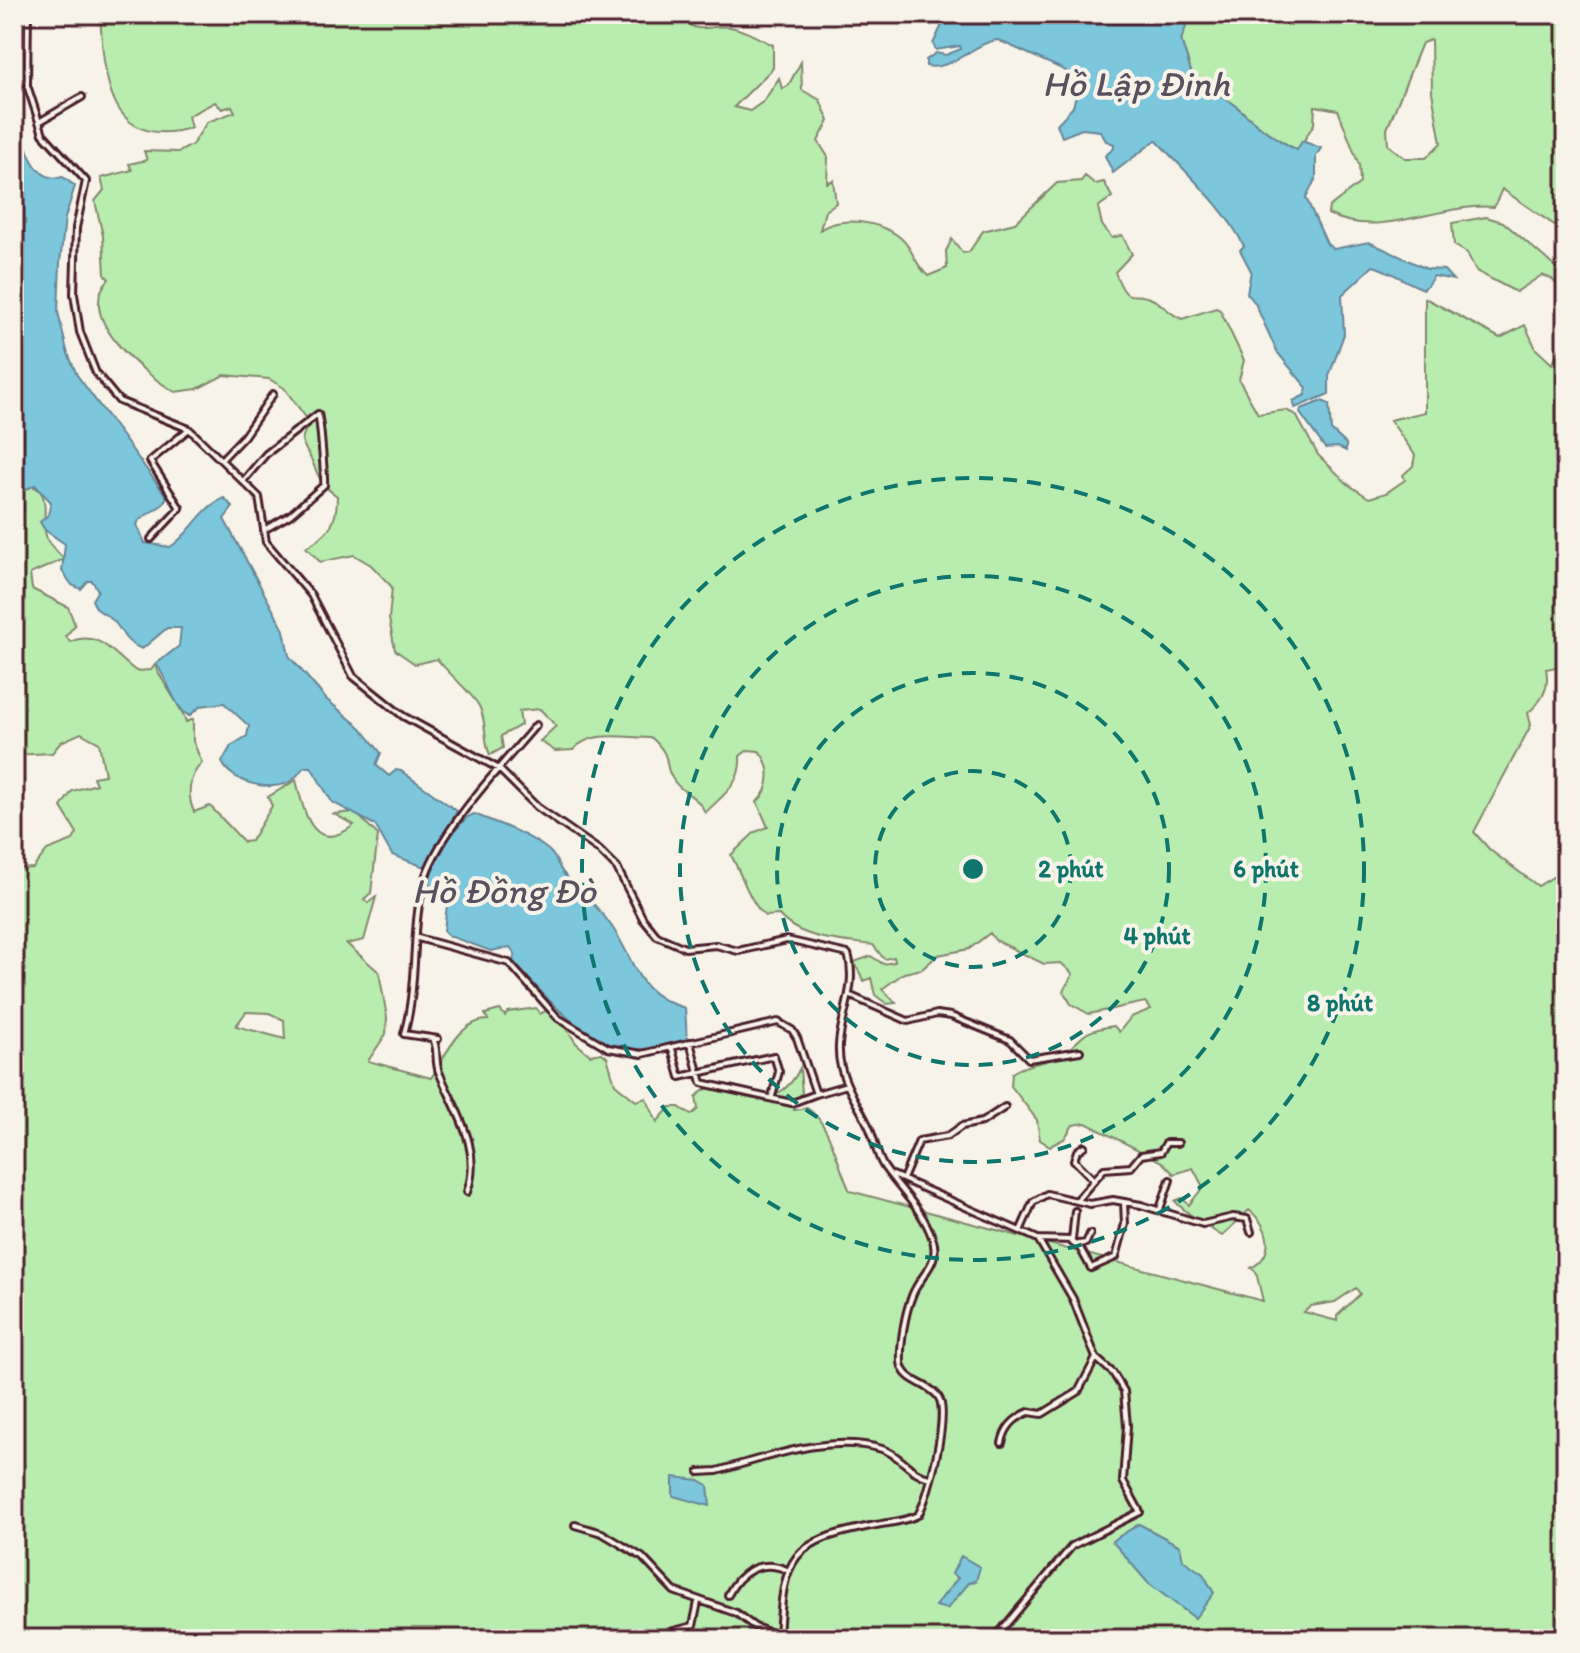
<svg xmlns="http://www.w3.org/2000/svg" width="1580" height="1653" font-family="Itim,sans-serif">
<style>
.green{fill:#b8edaf;stroke:#81866d;stroke-width:2;fill-rule:evenodd}
.water{fill:#7bc7db;stroke:#678495;stroke-width:2}
.lines{fill:none;stroke-linecap:round;stroke-linejoin:round}
.minor-casing{stroke:#4a1f2b;stroke-width:10}
.minor{stroke:#f7f3e8;stroke-width:4}
.ring{fill:none;stroke:#0f766e;stroke-width:4;stroke-dasharray:14 10}
.labels{text-anchor:middle;stroke-width:8;stroke-linejoin:round;paint-order:stroke}
.water-label{font-size:36px;font-style:italic;fill:#595160;stroke:#f7f3e8}
.centre{fill:#0f766e;stroke:#f7f3e8;stroke-width:4}
.ring-label{font-size:24px;text-anchor:middle;font-weight:bold;fill:#0f766e;stroke:#f7f3e8;stroke-width:8;stroke-linejoin:round;paint-order:stroke}
</style>
<rect width="100%" height="100%" fill="#f7f3e8"/>
<filter id="ink" filterUnits="userSpaceOnUse"><feTurbulence type="fractalNoise" baseFrequency=".0125" numOctaves="2"/><feDisplacementMap in="SourceGraphic" scale="16" xChannelSelector="R" yChannelSelector="G"/><feConvolveMatrix kernelMatrix="1 2 1 2 8 2 1 2 1" color-interpolation-filters="sRGB"/></filter>
<g filter="url(#ink)">
<path class="green" d="M100 14H677C700 39 706 23 730 27 744 29 760 39 773 45V68L734 107 750 111 764 101 779 78 782 89 788 86 801 62 802 90 820 100 829 121 818 141 828 157 827 183 833 180 836 203 825 211 820 230C841 214 891 222 907 245 915 256 916 265 928 276L947 268 946 251 952 239 963 253 969 252 983 231 1015 223 1057 183 1081 181 1085 176 1095 184 1104 182 1112 197 1098 207 1102 225 1112 238 1122 235 1132 254 1115 272C1129 309 1130 288 1154 300 1164 305 1170 315 1182 319L1216 308 1220 310 1244 360 1239 380 1258 414 1286 410 1296 415 1318 455 1349 485 1369 498 1386 493 1405 480 1403 475 1413 466 1415 455 1390 420 1425 412V298L1500 338 1525 325 1536 349 1552 364 1566 338V665L1546 669C1550 688 1542 701 1528 713L1531 725 1474 832 1490 850 1538 886 1566 869V1639H14V869L33 868 47 850 73 840 77 833 61 807 72 791 96 784 93 777 105 775 99 743 81 733 61 742 52 753 14 755V516L24 510 19 484C59 485 38 518 47 539 50 546 59 553 64 559L30 574 32 589 68 607 75 625 66 636 70 642C101 629 114 656 136 671L151 670 155 665C163 685 182 706 186 722L193 719V741L202 763C188 776 187 796 194 812L210 806 244 842 251 841 272 806 268 797 296 780C304 812 313 857 354 825L334 814 355 812 378 835 371 893 364 899 368 903 376 897 364 940 347 944 379 972 387 1017 386 1034 368 1061 431 1078C445 1057 459 1020 488 1020L485 1014 500 1010 505 1016 508 1012 536 1008 540 1014 553 1007 576 1043 590 1055 602 1053 607 1057 615 1084 636 1101 646 1098 657 1122 670 1107H679L691 1115 698 1109 696 1097C714 1078 726 1092 745 1097 770 1103 790 1090 800 1068L802 1093 793 1104 794 1110 807 1108C831 1123 837 1165 850 1191L1263 1301 1256 1272 1251 1268C1277 1254 1269 1226 1249 1210L1222 1236C1208 1227 1186 1214 1175 1201L1182 1198 1189 1205 1203 1187 1193 1168 1174 1174 1162 1162 1086 1123 1073 1125 1064 1139 1050 1146 1040 1140 1037 1120 1011 1086 1012 1073C1027 1062 1044 1065 1059 1056 1088 1038 1074 1032 1114 1026L1119 1032 1131 1017 1151 1009 1145 1002 1089 1014 1071 1004 1063 991 1073 974 1061 963 1044 964 995 940 990 933 969 949 938 955 922 969 904 973 882 989 896 1003 887 1004 875 995 871 978 864 981 854 962 871 956 883 964 895 962 894 957 884 959 873 945C843 941 800 940 779 915L765 916C751 905 741 873 731 855L755 832 768 827 757 802C772 788 772 766 759 751L748 750 740 756C742 784 723 795 705 813 700 797 683 794 674 781 661 763 675 760 652 738 625 738 592 729 573 750L555 751 540 741 556 726 540 709 519 711 521 725 501 736 503 748 490 755C483 739 487 720 479 706 473 694 447 672 437 659L415 664 395 650 389 619 392 587 371 565 354 555 320 562 306 547C330 534 337 523 337 496 321 485 319 478 312 461 303 443 297 442 310 423L284 388 269 379 224 375 197 389 175 392C144 374 73 317 109 279L105 275 103 236 95 201 104 190 101 178 132 170 129 164 147 160 144 151 179 152 192 145 207 122 235 112 232 106 222 109 215 102 188 116 191 128C108 151 104 78 100 14ZM246 1012 269 1013 284 1020 285 1039 236 1026ZM1356 1288 1360 1294 1337 1316V1321L1304 1312 1311 1306 1335 1302Z
M1173 14H1566V233L1502 189 1494 207C1439 202 1382 241 1328 214L1329 207 1360 183 1359 165 1338 110 1315 106 1314 124 1298 150C1275 140 1253 122 1235 105 1226 97 1207 90 1195 84L1181 40 1183 15ZM1431 40 1432 92 1441 143 1426 158H1405L1388 145 1387 129 1422 43Z
M1486 217 1503 222 1566 276V295L1552 279 1542 275 1516 292 1476 271 1467 253 1454 245 1452 223Z"/>
<path class="water" d="M947 14 1183 15 1186 27 1181 40 1195 84C1207 90 1226 97 1235 105 1253 122 1274 139 1297 150L1302 141 1321 148 1316 156V178L1306 198 1327 244 1334 249 1369 242 1427 269 1444 270 1453 280 1434 276 1424 289C1405 282 1391 271 1373 266L1342 295 1344 334 1329 376V394L1295 408 1293 401 1305 395 1307 388 1277 352 1255 303 1247 293 1251 271 1240 250 1244 246C1224 206 1187 174 1156 140L1113 173 1105 156 1114 148V144L1106 141 1100 131 1082 129 1062 137 1057 124 1073 107 1078 87 1071 74 1062 69 998 40C974 42 952 72 926 66V60L936 53 946 55 961 49 960 46 936 50 933 44Z
M14 105C23 130 28 185 63 177L75 186 65 218 60 263 58 312 67 351 77 375 167 497 162 505 139 520 137 525 145 543 170 547C192 533 199 509 224 498L233 507 224 519 284 630 289 656 326 699 361 728 381 753 376 765 389 776 396 770 401 771 457 811 446 832 451 835 467 817 474 814C499 824 526 833 547 849 557 856 557 866 564 874 580 891 597 905 610 924 639 964 632 993 685 1008L687 1039C669 1043 649 1051 631 1049 584 1045 543 994 513 961L515 954 510 947 491 951 449 936 444 931 447 904 430 897C425 878 435 863 444 848L437 844 425 867 392 855 375 825 332 802 311 767H304C300 772 296 778 291 781 272 793 231 783 222 762L231 746 247 736 249 726 224 703 201 706 189 716C174 708 168 679 156 664L179 646 181 628H167L142 649C118 639 125 629 110 618 101 611 97 612 92 600L98 590 92 581H88L81 589 72 585 62 571 65 544 45 530 40 522 48 515 51 502 35 485 25 490 14 479Z
M1322 401 1329 404 1331 430 1346 444V451L1338 447 1325 448 1300 413 1301 409Z
M673 1477 699 1480 708 1485 710 1506 673 1496Z
M1139 1524 1180 1546 1183 1560 1203 1574 1214 1593 1195 1618 1148 1583 1112 1541Z
M961 1556 980 1567 976 1581 969 1583 947 1609 935 1606 958 1578 952 1574Z"/>
<g class="lines">
<g class="minor-casing">
<path id="minor" d="M28 14 27 85 43 134 86 181 76 228 74 294 80 332 96 373 119 401 189 429 259 497 266 542 311 595 353 676 403 716 499 769 537 807 599 850 617 868 643 919 657 936 685 948 716 945 738 951 787 940 848 954C860 993 831 1029 841 1067 846 1089 860 1107 869 1127 875 1140 876 1155 884 1167 900 1190 922 1209 932 1237 942 1263 920 1274 912 1296 905 1313 900 1343 901 1362 903 1383 931 1383 939 1398 949 1415 929 1498 918 1515 904 1522 891 1522 876 1525 791 1541 783 1555 779 1639
M14 70H26
M39 122 82 97
M221 460 244 436 273 394
M244 480 266 454 318 414C320 418 325 481 324 485L290 515 264 530
M151 539 180 508 150 461 189 429
M418 938 509 963 558 1018 608 1048 642 1054 778 1022 792 1030 797 1038 816 1094 847 1085
M851 996 908 1021 937 1014 951 1016 1010 1040 1029 1059 1080 1051
M438 1039 404 1034C419 983 410 921 426 875 443 827 503 764 536 725
M434 1041C438 1051 435 1062 439 1072 455 1110 483 1149 467 1192
M690 1042 698 1072
M672 1049 680 1077 774 1056 779 1072 772 1096
M699 1072 702 1083 792 1103 816 1094
M1084 1146 1077 1151 1074 1160 1093 1179
M893 1175 1038 1239 1073 1299 1096 1358 1113 1373 1124 1391 1127 1426 1123 1481 1140 1512 1072 1546 994 1639
M903 1179 919 1141 948 1136 962 1126 982 1122 1005 1107
M1078 1199 1104 1169 1131 1167 1141 1155 1161 1152 1166 1143H1178
M1160 1209 1170 1180
M1021 1229 1033 1202 1047 1194 1090 1204 1113 1200 1141 1205 1203 1224 1233 1217 1247 1219 1251 1232
M1038 1239 1072 1240 1075 1211
M1070 1241 1080 1248 1091 1268 1116 1257 1125 1224 1124 1202
M1078 1244 1086 1243 1090 1234
M1002 1443C1005 1427 1014 1418 1029 1412L1042 1414 1078 1392 1096 1358
M699 1472 717 1471C768 1457 830 1433 882 1449 901 1455 909 1473 929 1478
M575 1525 602 1533 642 1557 674 1591 736 1613 755 1627 779 1636
M728 1595C740 1571 761 1559 787 1570
M659 1639 662 1634 693 1626 698 1602"/>
</g>
<use href="#minor" class="minor"/>
</g>
</g>
<g class="ring">
<circle cx="973" cy="869" r="98"/>
<circle cx="973" cy="869" r="196"/>
<circle cx="973" cy="869" r="293"/>
<circle cx="973" cy="869" r="391"/>
</g>
<g class="labels">
<g class="water-label">
<text x="1136" y="96">Hồ Lập Đinh</text>
<text x="504" y="903">Hồ Đồng Đò</text>
</g>
</g>
<circle cx="973" cy="869" r="12" class="centre"/>
<g class="ring-label">
<text x="1071" y="877">2 phút</text>
<text x="1266" y="877">6 phút</text>
<text x="1157" y="944">4 phút</text>
<text x="1340" y="1011">8 phút</text>
</g>
<rect width="1580" height="1653" fill="none" stroke="#f7f3e8" stroke-width="48"/>
<rect x="24" y="24" width="1532" height="1605" fill="none" stroke="#4a1f2b" stroke-width="3" filter="url(#ink)"/>
</svg>
